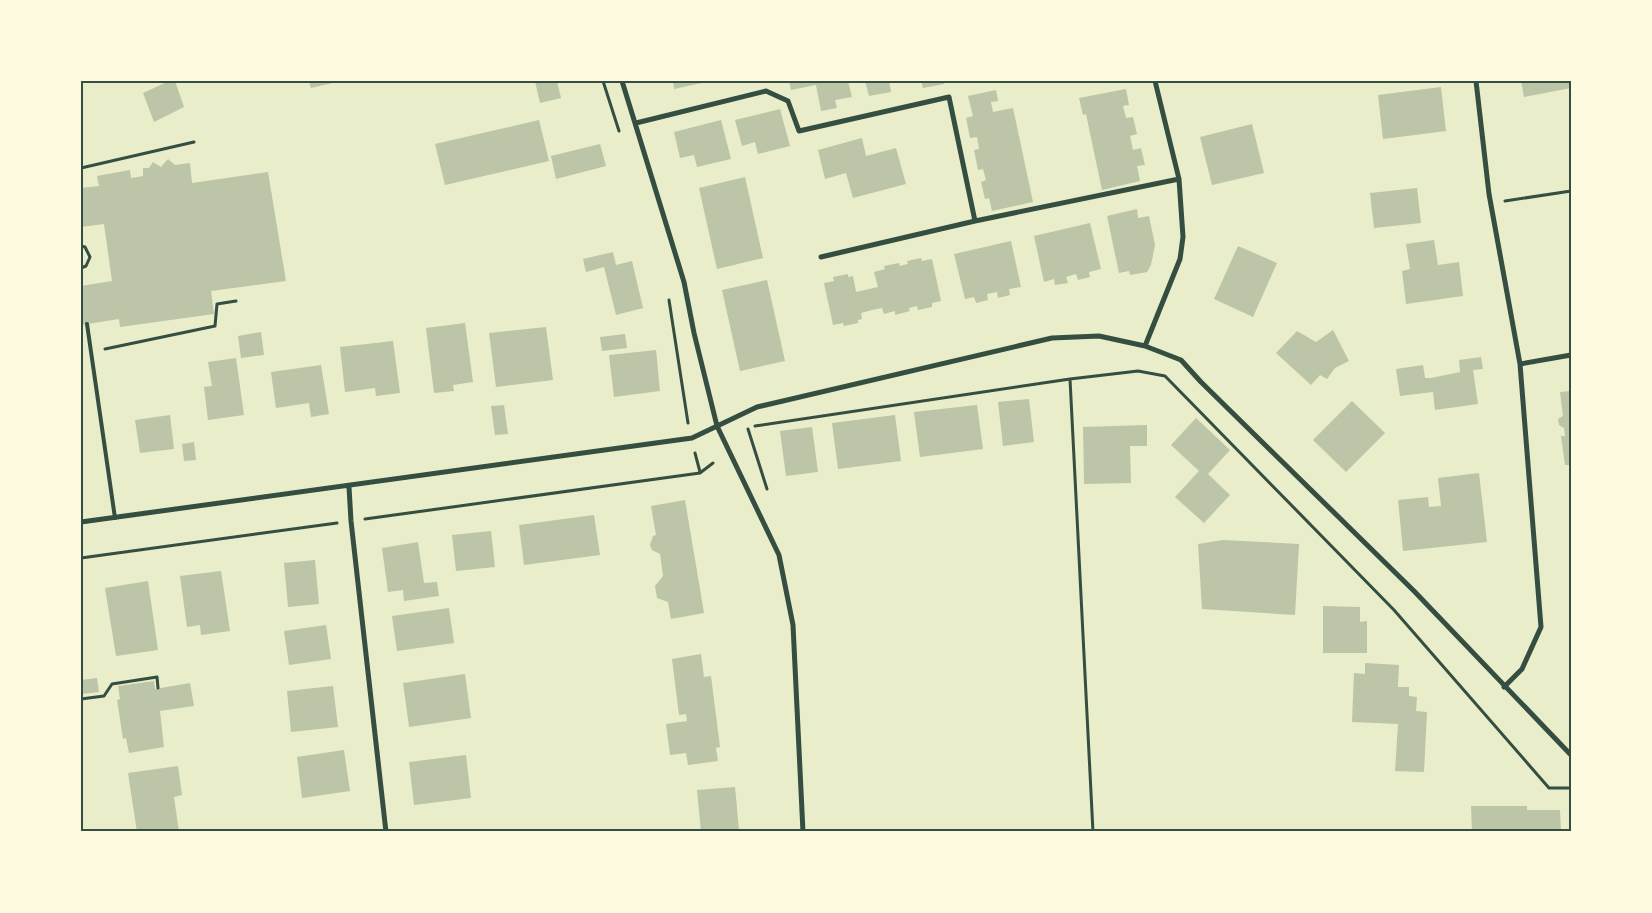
<svg xmlns="http://www.w3.org/2000/svg" width="1652" height="913" font-family="Lato,sans-serif">
<style>
.building{fill:#bcc5a7}
.lines{fill:none;stroke-linecap:round;stroke-linejoin:round}
.path{stroke:#344e41;stroke-width:3}
.service{stroke:#344e41;stroke-width:4}
.minor{stroke:#344e41;stroke-width:5}
.neatline{fill:none;stroke:#344e41;stroke-width:2}
</style>
<rect width="100%" height="100%" fill="#e9edc9"/>
<path class="building" d="M169 81H175L184 107 154 122 143 93Z
M309 81H337V82L311 88Z
M535 81H557L561 98 540 103Z
M673 81H706V82L674 89Z
M789 81H848L852 97 835 100 837 108 821 111 816 85 791 90Z
M865 81H889L891 92 869 96Z
M921 81H944V84L923 88Z
M1521 81H1571V88L1524 97Z
M1441 87 1446 131 1383 139 1378 95Z
M1126 89 1129 105 1123 106 1126 118 1133 117 1137 134 1130 136 1133 150 1141 148 1145 165 1137 166 1140 181 1102 190 1086 114 1083 115 1079 98Z
M996 90 998 101 991 102 993 112 1013 108 1033 202 992 211 989 198 985 199 981 182 986 180 983 169 978 170 974 150 979 149 977 137 970 138 966 118 973 116 968 96Z
M780 109 790 146 758 154 755 142 742 146 735 120Z
M539 120 549 161 445 185 435 144Z
M721 120 731 159 697 167 694 155 680 158 674 132Z
M1252 124 1264 173 1212 185 1200 137Z
M862 138 866 156 896 148 906 184 853 198 846 173 825 179 818 150Z
M600 144 606 166 556 179 551 156Z
M168 159 175 165 190 163 192 183 268 172 286 281 211 291 214 314 120 327 119 319 81 325V286L112 281 104 224 81 227V188L99 186 97 176 130 170 131 178 143 176V168H149L153 162 161 167Z
M745 177 763 258 717 269 699 188Z
M1417 188 1421 223 1374 228 1370 193Z
M1137 209 1138 218 1149 216 1155 245 1151 265 1147 272 1130 275 1129 271 1119 273 1107 216Z
M1090 223 1101 269 1089 272 1090 277 1078 280 1076 274 1066 277 1068 283 1055 285 1054 279 1044 282 1034 236Z
M1434 240 1438 265 1459 262 1463 296 1406 304 1402 271 1410 269 1406 244Z
M1011 241 1021 287 1009 289 1010 295 998 298 997 292 987 294 988 300 976 303 974 297 965 299 954 254Z
M1238 246 1277 263 1253 317 1214 299Z
M613 252 616 265 632 261 643 308 616 315 604 267 586 272 583 259Z
M921 258 922 261 932 259 941 301 932 303V307L918 310 917 306 909 308 910 311 895 315V311L884 314 882 308 872 310 861 313 862 319 858 320V323L844 326 843 323 833 325 824 283 834 281 833 277 848 274V277L853 276 856 292 878 287 874 272 885 269 884 266 899 263 900 266 903 265 908 264 907 261Z
M767 280 785 361 740 371 722 290Z
M465 323 473 382 453 385 454 391 434 393 426 328Z
M546 327 553 380 496 387 489 333Z
M1333 330 1349 361 1335 368 1327 379 1320 375 1311 385 1276 353 1297 331 1316 342Z
M261 332 264 355 241 358 238 336Z
M625 334 627 348 602 351 600 337Z
M393 341 400 393 376 396 375 388 345 392 340 347Z
M656 350 660 391 614 397 609 355Z
M1481 357 1483 369 1473 370 1478 404 1435 410 1433 392 1400 396 1396 369 1423 365 1425 378H1431L1460 372 1459 360Z
M236 358 244 415 208 420 204 387 212 386 208 362Z
M321 365 329 414 311 417 309 403 276 408 271 372Z
M1571 391V465H1565L1561 436H1565L1564 428 1559 425 1558 419 1563 416 1560 392Z
M1029 399 1034 442 1003 446 998 402Z
M1352 401 1385 433 1346 472 1313 440Z
M504 405 508 434 495 435 491 406Z
M977 405 983 449 920 457 914 412Z
M170 415 174 449 140 453 135 420Z
M895 415 901 461 838 469 832 423Z
M1196 418 1230 450 1208 474 1230 495 1204 523 1175 497 1199 471 1171 445Z
M1147 425V446H1130L1131 483 1084 484 1083 427Z
M812 427 818 472 786 476 780 431Z
M194 442 196 460 184 461 182 444Z
M1479 473 1487 542 1403 551 1398 500 1428 497 1429 507 1441 506 1438 478Z
M685 500 704 613 671 619 668 602 657 598 655 586 663 576 660 554 652 550 650 545 653 536 656 535 651 506Z
M594 515 600 555 524 565 519 525Z
M491 531 495 567 456 571 452 535Z
M1223 540 1299 544 1295 615 1202 609 1198 544Z
M418 542 424 583 437 582 439 596 404 601 403 590 388 592 382 548Z
M315 560 319 604 288 607 284 563Z
M221 571 230 631 201 635 200 625 187 627 180 576Z
M148 581 158 650 116 656 105 588Z
M1323 606 1360 607V622L1367 621V653H1323Z
M449 608 454 643 397 651 392 616Z
M326 625 331 659 289 665 284 631Z
M701 654 704 677 711 676 720 747 716 748 718 761 688 765 686 753 670 755 666 724 687 721 686 714 679 715 672 659Z
M1365 663 1399 665 1398 687H1409V696L1417 697 1416 711 1427 712 1424 772 1395 771 1398 724 1352 722 1354 673 1365 674Z
M465 674 471 718 409 727 403 683Z
M97 678 99 692 81 694V680Z
M154 681 155 689 190 683 194 706 160 711 164 747 129 753 126 738 123 739 117 700 120 699 118 686Z
M333 686 338 727 291 732 287 691Z
M344 750 350 791 302 798 297 757Z
M466 755 471 798 414 805 409 762Z
M178 766 182 795 174 797 179 832H137L128 773Z
M735 787 739 830 701 832 697 790Z
M1471 806H1527V810H1560L1561 832H1472Z"/>
<g class="lines">
<path class="path" d="M603 81 619 131
M81 168 194 142
M1505 201 1571 191
M81 246 85 247 90 257 86 266 81 268
M669 300 688 423
M105 349 215 326 217 304 236 301
M1070 379 1093 832
M755 426 1070 379 1138 371 1165 376 1394 610 1549 788H1571
M748 429 767 489
M695 453 700 472
M365 519 700 473 713 463
M81 558 337 523
M81 699 104 696 112 684 157 677 158 688"/>
<path class="service" d="M87 324 115 518"/>
<path class="minor" d="M622 81 684 282 694 333 717 426 779 555 793 625 803 832
M1476 81 1489 194 1520 364 1541 627 1522 669 1504 687
M636 123 766 91 788 101 799 131 949 97 975 221
M821 257 975 221 1179 179
M1145 346 1180 259 1183 237 1179 179 1155 81
M1520 364 1571 355
M349 487 351 521 386 832
M81 522 692 438 757 407 1052 338 1099 336 1145 346 1181 360 1201 382 1414 591 1571 755"/>
</g>
<rect width="1652" height="913" fill="none" stroke="#fefae0" stroke-width="165"/>
<rect x="82" y="82" width="1488" height="748" class="neatline"/>
</svg>
